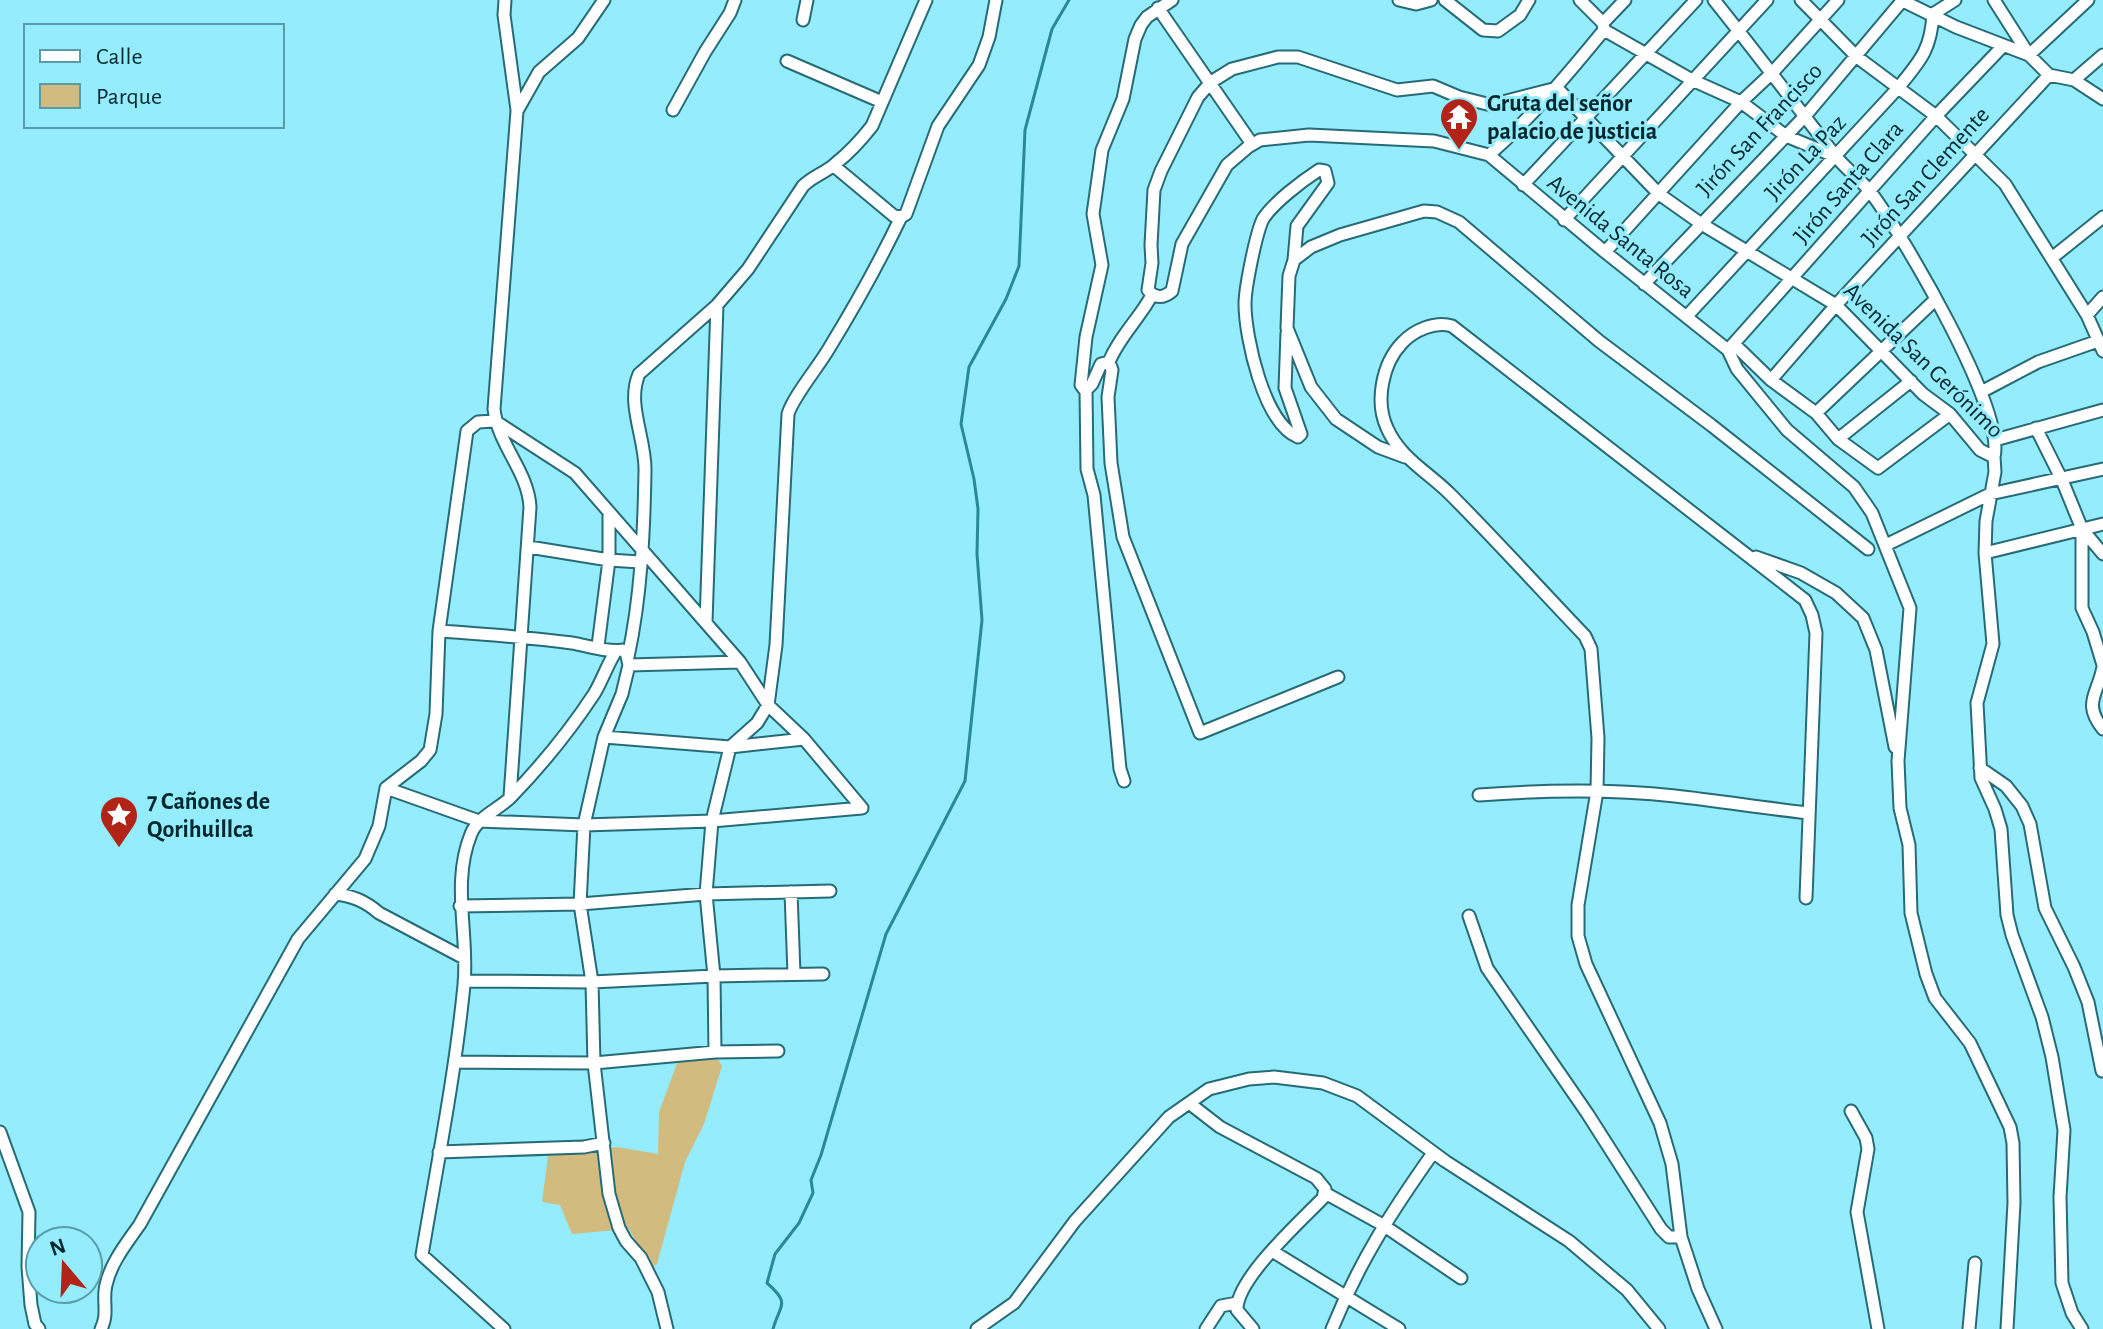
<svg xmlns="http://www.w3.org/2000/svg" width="2103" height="1329" font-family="'Alegreya Sans',sans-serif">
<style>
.green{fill:#d2bb7e}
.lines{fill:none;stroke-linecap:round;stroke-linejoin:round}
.stream{stroke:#288a99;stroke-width:3}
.street-casing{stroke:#266b76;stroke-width:15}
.street{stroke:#fff;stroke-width:11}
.labels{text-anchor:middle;stroke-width:6;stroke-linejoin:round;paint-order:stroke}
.poi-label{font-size:24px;font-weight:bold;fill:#00272d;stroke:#94ecfc;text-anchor:start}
.street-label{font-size:24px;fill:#00272d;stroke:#94ecfc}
</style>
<rect width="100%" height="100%" fill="#94ecfc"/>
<path class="green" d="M698 1057 717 1058 722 1066 704 1124 685 1162 657 1264 651 1269 629 1229 572 1234 560 1205 542 1202 548 1156 617 1147 658 1154 659 1112 679 1058Z"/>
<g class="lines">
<path class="stream" d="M773 1329C780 1304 791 1304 767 1283L775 1254 799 1223 813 1193 811 1180 821 1155 886 934 965 781 982 620 977 554 978 509 974 479 961 424 969 367 1006 299 1019 266 1025 130 1052 29 1069 0"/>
<g class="street-casing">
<path id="street" d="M505 0 504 15 517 110
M1399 0 1416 4 1431 0
M1445 0 1483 30 1498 31 1520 15 1529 0
M1580 0 1603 23
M1714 0C1755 51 1794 103 1834 154 1845 169 1861 179 1872 194 1903 236 2006 410 1994 457L1980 450 1950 414 1923 394 1836 305 1700 223 1659 194 1557 88 1491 105 1459 97 1433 86 1397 90 1298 57H1278L1232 69 1211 82 1198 97 1161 171 1154 190 1151 245 1152 263 1148 290C1155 299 1164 298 1172 291L1182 244 1227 165 1248 147 1260 140 1309 135 1434 141 1489 155 1605 252 1728 350 1737 369 1787 430 1854 487 1872 513 1910 608 1898 761 1900 808 1909 845 1911 913 1926 974 1935 998 1970 1043 2010 1127 2013 1143 2014 1203 2007 1329
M1801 0 1857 57 1936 116 2005 184 2087 315 2103 351
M1901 0 1956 27 2029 55 2049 75 2074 80 2103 99
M1994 0 2029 55 2088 0
M1158 8 1252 144
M803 20 807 0
M1604 30 1692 80 1741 102 1786 136 1834 156
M787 61 882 102
M2074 80 2103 55
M673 110 705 52 730 13 735 0
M1489 155C1532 117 1568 74 1604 30L1603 23 1625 0
M834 166 894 216 901 217 906 214 938 126 979 65 989 37 996 0
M1523 185 1696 0
M1564 220 1767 0
M1605 252 1741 102 1773 72 1838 0
M2053 257 2103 217
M1644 284 1806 115 1902 1
M1152 295C1139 319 1119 337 1109 362L1112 370 1108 397 1111 463 1123 537 1200 733 1338 677
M2087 315 2103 297
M1687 316 1898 88C1920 61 1931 50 1933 14L1955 0
M1287 333 1285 388 1301 434 1298 437C1264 424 1245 337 1245 304 1245 288 1256 233 1263 219 1273 203 1302 181 1319 170L1325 171 1328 183 1297 226 1294 260
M1734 344 1771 380 1816 413 1838 439 1878 468 1950 414
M1728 350 1936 116 2003 46
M1109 362 1101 364 1092 384 1086 390 1084 389 1081 385 1086 337 1102 265 1093 214 1102 150 1123 99 1135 39 1141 25 1147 17 1172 0
M1771 380 1836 305 2049 75
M1086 390 1087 469 1094 495 1120 769 1124 781
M1981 392 2038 362 2098 341
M1816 413 1935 300
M2036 428 2062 480 2082 529 2103 554
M1838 439 1911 381
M1995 440 2103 410
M1405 457 1378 447 1336 419 1311 387 1287 328 1289 276 1294 260 1311 247 1340 235 1424 211 1437 212 1459 222 1599 341 1711 425 1868 549
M1994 457 1995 472 1986 521 1985 553 1993 644 1977 703 1981 778 1995 809 2001 829 2007 915 2012 935 2042 1017 2052 1057 2064 1130 2060 1197 2062 1283 2072 1313 2082 1329
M2082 530V608L2093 632 2103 665
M1886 545 1990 494 2103 469
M529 547 609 560 640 562
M1985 553 2103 524
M1756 557 1801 573 1836 593 1863 618 1876 650 1895 747
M706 622 717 305
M439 631C484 634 528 637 572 643 585 645 610 653 622 650L626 652 629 665 622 694 604 737 584 825 580 904 592 982 594 1063 609 1194 619 1228 626 1241 641 1258 658 1292 667 1329
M598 646 609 560V512
M628 657C641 597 644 533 645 471 646 439 626 404 639 374L717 305 748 269 803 186C813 176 825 173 835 164 849 153 861 140 872 126L926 0
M629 665 740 662
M2103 667C2098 694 2082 703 2103 729
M604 737 730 747 804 739
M1980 768 2006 786 2022 806 2030 824 2045 908 2074 967 2088 1002 2102 1071
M386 788 479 821 584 825 712 821 862 808
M1479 795C1545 790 1610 789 1675 796 1719 801 1764 808 1808 813
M510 797 530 507C528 471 498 445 494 409L517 111 539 72 578 38 604 0
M791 892 794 974
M335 894C353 896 365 901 379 913L464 958
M460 906 580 904 706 894 830 891
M1469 916 1487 968 1587 1113 1661 1229 1669 1237H1681
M464 981 592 982 714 976 823 974
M715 1052 714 976 706 894 712 821 730 747 757 723 768 705 776 645 788 414C793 397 818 367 828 350 855 306 879 263 901 217
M455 1062 594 1063 715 1052 778 1051
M1189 1103 1220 1127 1316 1178 1325 1189 1323 1198C1301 1221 1236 1279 1237 1310L1253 1329
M1851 1111 1866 1138 1868 1149 1857 1212 1878 1329
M0 1132 29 1212 28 1267 31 1305 35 1324 39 1329
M439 1152 584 1147 604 1143
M1325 1193 1383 1225 1461 1278
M1272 1251 1399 1329
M101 1329C109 1314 102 1300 106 1285 111 1262 127 1243 140 1224L298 939 365 859 379 826 386 788 421 761 430 750 436 714 439 631 467 431 478 422 495 421 575 473 740 662 768 705 804 739 862 808
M504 1329 422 1255C437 1165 455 1076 464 985 469 935 451 883 471 834 477 818 497 810 510 798 541 766 569 732 594 694 602 681 607 665 616 651
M977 1329 1014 1303 1075 1221 1169 1117 1209 1089 1249 1079 1274 1077 1323 1083 1357 1096 1445 1161 1569 1241 1627 1290 1659 1329
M1206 1329 1221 1306 1237 1303
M1332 1329C1359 1262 1392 1211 1433 1153
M1716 1329 1698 1289 1681 1237 1672 1164 1660 1123 1586 964 1578 936V905L1597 791 1598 738 1591 649 1585 636C1540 589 1496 540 1450 494 1428 472 1400 458 1387 428 1375 402 1382 364 1402 343 1414 330 1435 321 1452 326L1805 600 1812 615 1816 633 1806 898
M1969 1329 1975 1263"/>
</g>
<use href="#street" class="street"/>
</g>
<defs>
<g id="temple-pin" transform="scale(2)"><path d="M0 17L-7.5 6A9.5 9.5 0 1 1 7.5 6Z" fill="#b22417" stroke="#94ecfc"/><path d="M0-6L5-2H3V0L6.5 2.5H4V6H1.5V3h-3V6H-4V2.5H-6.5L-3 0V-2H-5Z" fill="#fff"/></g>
<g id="sight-pin" transform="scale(2)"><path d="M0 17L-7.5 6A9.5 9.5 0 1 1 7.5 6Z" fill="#b22417" stroke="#94ecfc"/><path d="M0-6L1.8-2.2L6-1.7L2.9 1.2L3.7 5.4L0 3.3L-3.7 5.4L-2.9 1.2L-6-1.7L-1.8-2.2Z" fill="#fff"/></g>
</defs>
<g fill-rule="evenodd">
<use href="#temple-pin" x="1459" y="117"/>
<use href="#sight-pin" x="119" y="815"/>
</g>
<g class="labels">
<g class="poi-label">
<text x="1487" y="111">Gruta del señor<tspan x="1487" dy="28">palacio de justicia</tspan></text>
<text x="147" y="809">7 Cañones de<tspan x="147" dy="28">Qorihuillca</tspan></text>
</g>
<g class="street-label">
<text transform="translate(1759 129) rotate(-47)" y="8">Jirón San Francisco</text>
<text transform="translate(1805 157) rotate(-47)" y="8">Jirón La Paz</text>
<text transform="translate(1925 176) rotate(-48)" y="8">Jirón San Clemente</text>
<text transform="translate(1848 182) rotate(-49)" y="8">Jirón Santa Clara</text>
<text transform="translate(1621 236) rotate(39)" y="8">Avenida Santa Rosa</text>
<text transform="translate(1924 360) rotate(44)" y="8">Avenida San Gerónimo</text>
</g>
</g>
<rect x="24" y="24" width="260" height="104" fill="#94ecfc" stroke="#599da9" stroke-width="2"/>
<rect x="40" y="50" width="40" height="12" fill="#ffffff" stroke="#599da9" stroke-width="2"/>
<text x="96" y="64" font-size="24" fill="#00272d">Calle</text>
<rect x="40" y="84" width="40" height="24" fill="#d2bb7e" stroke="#599da9" stroke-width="2"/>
<text x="96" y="104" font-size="24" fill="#00272d">Parque</text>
<g transform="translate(64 1265) rotate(341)"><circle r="38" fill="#94ecfc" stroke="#599da9" stroke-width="2"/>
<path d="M0-6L14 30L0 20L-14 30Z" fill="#b22417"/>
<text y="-12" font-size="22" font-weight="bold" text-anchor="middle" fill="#00272d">N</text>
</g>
</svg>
